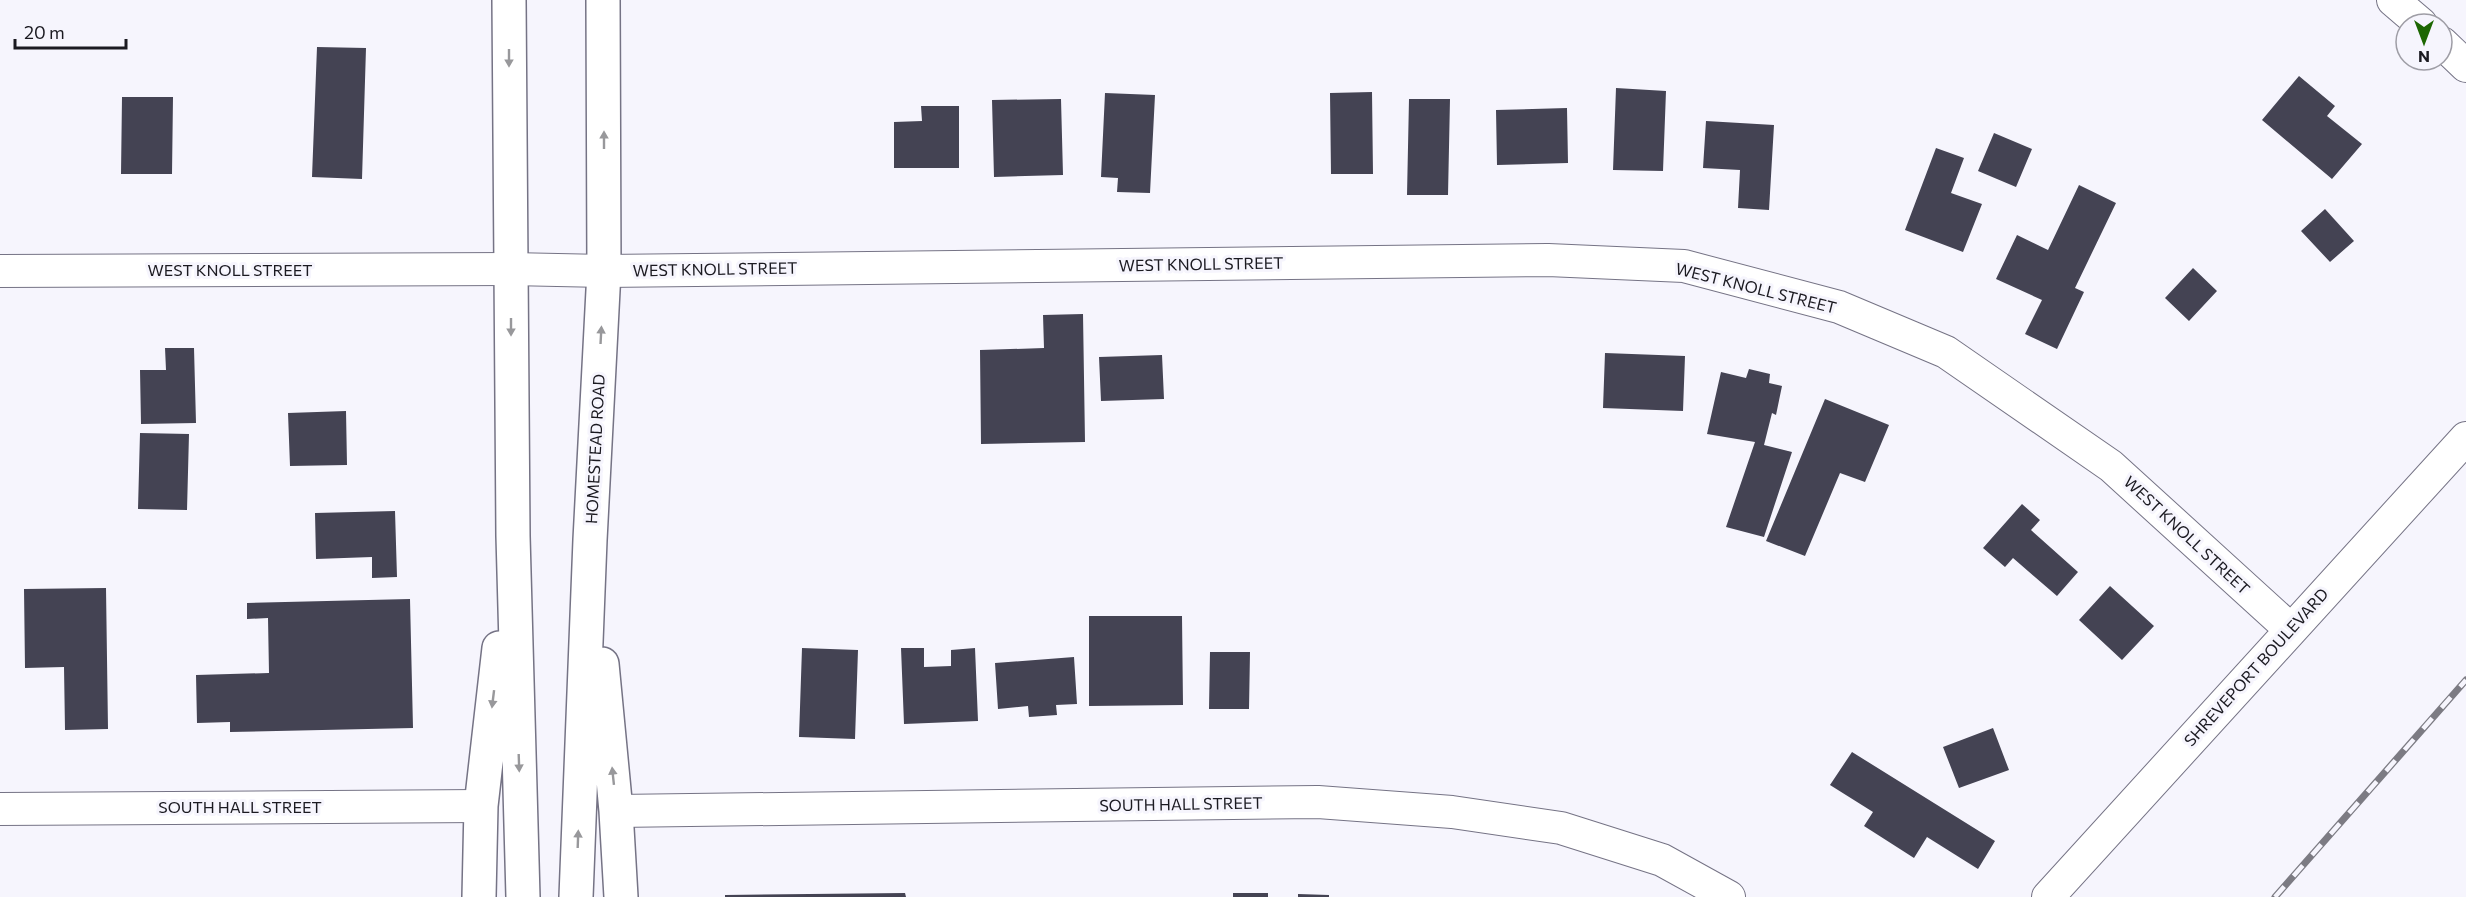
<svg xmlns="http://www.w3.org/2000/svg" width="2466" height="897" font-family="Commissioner,sans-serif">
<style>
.building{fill:#444353}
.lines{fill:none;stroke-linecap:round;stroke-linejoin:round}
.minor-casing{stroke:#757385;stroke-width:34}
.secondary-casing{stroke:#757385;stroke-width:36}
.minor{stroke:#fff;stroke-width:32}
.secondary{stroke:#fff;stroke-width:33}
.rail-casing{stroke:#7c7b83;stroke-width:7}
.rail{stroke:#f6f5fd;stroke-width:4.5;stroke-dasharray:14;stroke-linecap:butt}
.oneway{fill:#98989b}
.labels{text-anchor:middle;stroke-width:6;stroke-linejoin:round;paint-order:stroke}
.street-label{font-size:16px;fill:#1b1a21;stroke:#f6f5fd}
</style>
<rect width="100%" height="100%" fill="#f6f5fd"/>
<path class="building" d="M317 47 366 48 362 179 312 177Z
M2299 76 2335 106 2327 116 2362 144 2332 179 2262 120Z
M1616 88 1666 91 1663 171 1613 170Z
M1372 92 1373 174H1331L1330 93Z
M1105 93 1155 95 1150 193 1117 192 1118 178 1101 177Z
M122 97H173L172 174H121Z
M1061 99 1063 175 994 177 992 100Z
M1409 99H1450L1448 195H1407Z
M921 106H959V168H894V122L922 121Z
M1567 108 1568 163 1497 165 1496 110Z
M1706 121 1774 125 1769 210 1738 208 1740 170 1703 168Z
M1994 133 2032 149 2016 187 1978 171Z
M1936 148 1964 158 1951 193 1982 204 1963 252 1905 230Z
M2079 185 2116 203 2075 288 2084 292 2057 349 2025 334 2042 300 1996 279 2017 235 2048 250Z
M2325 209 2354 241 2330 262 2301 231Z
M2193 268 2217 291 2189 321 2165 298Z
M1083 314 1085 442 981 444 980 350 1044 348 1043 315Z
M165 348H194L196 423 141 424 140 370H166Z
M1605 353 1685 356 1683 411 1603 408Z
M1162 355 1164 399 1101 401 1099 357Z
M1749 369 1770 374 1769 383 1782 386 1776 415 1772 413 1764 445 1792 452 1764 537 1726 527 1755 442 1707 434 1721 372 1746 378Z
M1825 399 1889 425 1865 482 1840 473 1805 556 1766 541Z
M346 411 347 465 290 466 288 413Z
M140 433 189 434 187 510 138 509Z
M2022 504 2040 520 2031 530 2078 572 2057 596 2013 558 2005 567 1983 548Z
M395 511 397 577 372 578V557L316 559 315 513Z
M2110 586 2154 626 2122 660 2079 620Z
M106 588 108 729 65 730 64 667 25 668 24 589Z
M410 599 413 728 230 732V722L197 723 196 675 269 673 268 618 247 619V603Z
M1089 616H1182L1183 705 1089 706Z
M802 648 858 650 855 739 799 737Z
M901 648H924V667L951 666V650L975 648 978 721 904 724Z
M1210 652H1250L1249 709H1209Z
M1074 657 1077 704 1056 705 1057 715 1029 717 1028 706 998 709 995 663Z
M1993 728 2009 770 1959 788 1943 747Z
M1852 752 1995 841 1978 869 1927 837 1914 858 1864 826 1873 812 1830 785Z
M905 893 906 897H725V895Z
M1233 893H1268V897H1233Z
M1298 894 1329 895V897H1298Z"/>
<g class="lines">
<g class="minor-casing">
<path id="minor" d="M2393 0 2421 24
M2442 43 2466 66
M0 271 511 269 604 271 1548 260 1684 266 1839 307 1946 352 2111 466 2290 629
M0 809 481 806
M616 811 1318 802 1452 812 1561 828 1662 860 1729 897
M2048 897 2466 438"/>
</g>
<g class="secondary-casing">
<path id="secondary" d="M509 0 513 536 523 897
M602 664 616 811 621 897
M479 897 481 806 499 648
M576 897 590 540 604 271 603 0"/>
</g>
<use href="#minor" class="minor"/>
<use href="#secondary" class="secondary"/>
<g class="rail-casing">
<path id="rail" d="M2275 897 2466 680"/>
</g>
<use href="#rail" class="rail"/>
</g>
<defs><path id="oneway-solid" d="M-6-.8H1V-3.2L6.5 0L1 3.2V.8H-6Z" transform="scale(1.5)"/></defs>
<g class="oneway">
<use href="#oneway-solid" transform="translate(509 58) rotate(90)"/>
<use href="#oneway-solid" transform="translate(604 140) rotate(-90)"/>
<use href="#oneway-solid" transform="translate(511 327) rotate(90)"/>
<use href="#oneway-solid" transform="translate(601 335) rotate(-87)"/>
<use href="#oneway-solid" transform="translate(493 699) rotate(97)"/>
<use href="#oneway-solid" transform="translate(519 763) rotate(88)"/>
<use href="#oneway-solid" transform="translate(613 776) rotate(-96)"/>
<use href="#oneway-solid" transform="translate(578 839) rotate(-88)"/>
</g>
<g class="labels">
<g class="street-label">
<text transform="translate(1201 264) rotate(-1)" y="6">WEST KNOLL STREET</text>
<text transform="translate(715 269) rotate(-1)" y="6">WEST KNOLL STREET</text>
<text x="230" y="276">WEST KNOLL STREET</text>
<text transform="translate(1756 288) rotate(14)" y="6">WEST KNOLL STREET</text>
<text transform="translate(595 449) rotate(-87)" y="6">HOMESTEAD ROAD</text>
<text transform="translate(2187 535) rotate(43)" y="6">WEST KNOLL STREET</text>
<text transform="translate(2256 667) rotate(-48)" y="6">SHREVEPORT BOULEVARD</text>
<text transform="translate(1181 804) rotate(-1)" y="6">SOUTH HALL STREET</text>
<text x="240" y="813">SOUTH HALL STREET</text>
</g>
</g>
<g transform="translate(2424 42) rotate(180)"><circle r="28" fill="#f6f5fd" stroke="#9e9da5" stroke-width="1.5"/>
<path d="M0-4.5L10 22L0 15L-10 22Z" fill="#1d6702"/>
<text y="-9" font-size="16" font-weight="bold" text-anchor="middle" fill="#1b1a21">N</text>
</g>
<path d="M15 39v9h111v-9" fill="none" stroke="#1b1a21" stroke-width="3"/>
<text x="24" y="39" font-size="18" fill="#1b1a21" stroke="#f6f5fd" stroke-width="4.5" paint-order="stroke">20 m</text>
</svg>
